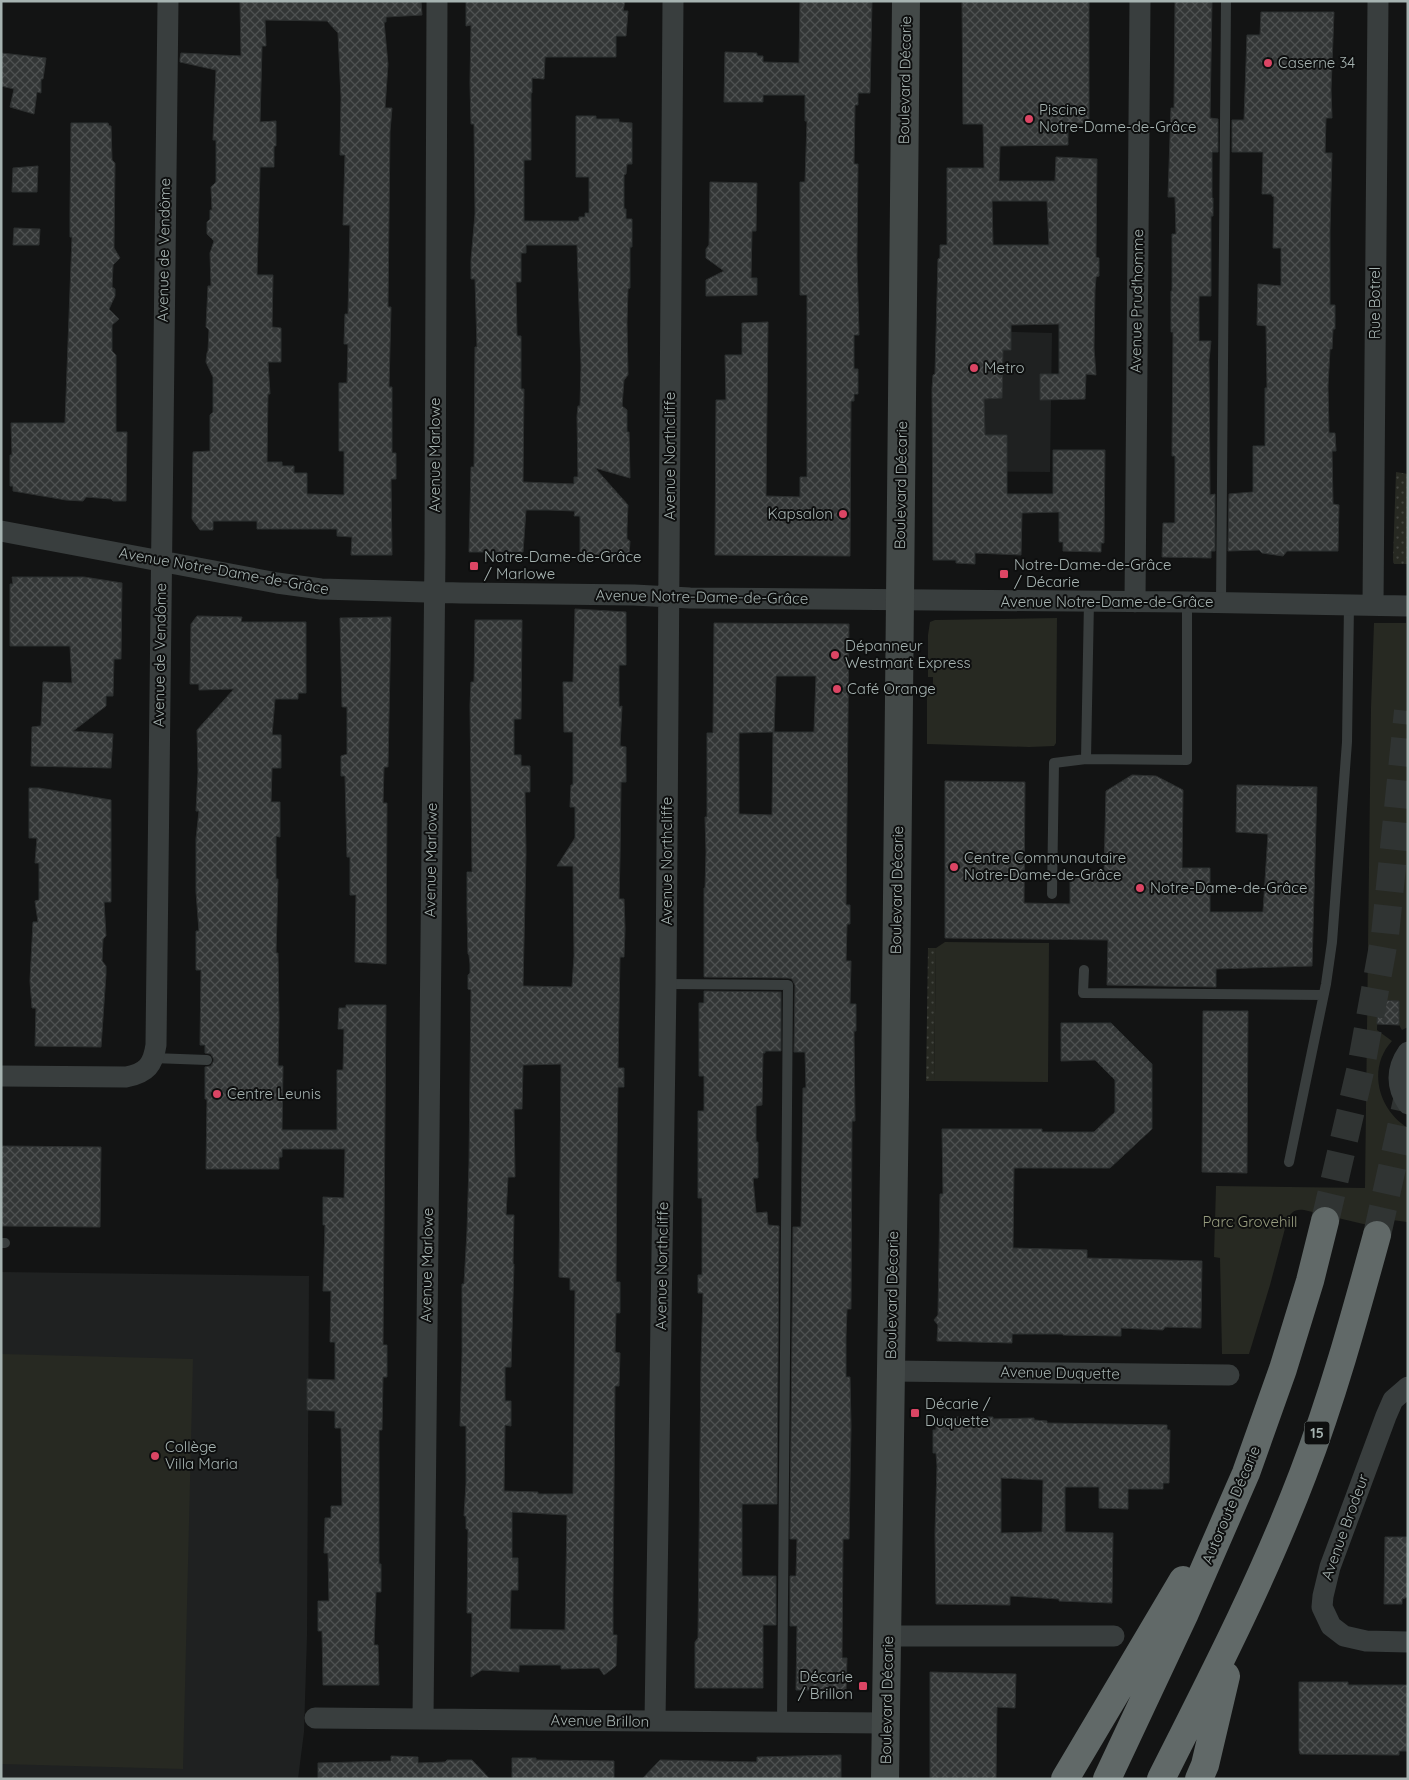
<svg xmlns="http://www.w3.org/2000/svg" width="1409" height="1780" font-family="Quicksand,sans-serif">
<style>
.built{fill:#1f2121}
.grass{fill:url(#grass-dots)}
.park{fill:#272922}
.building{fill:url(#building-cross-hatch);stroke:#2d3030;fill-rule:evenodd}
.lines{fill:none;stroke-linecap:round;stroke-linejoin:round}
.motorway-tunnel{stroke:#303433;stroke-width:28;stroke-dasharray:28 14;stroke-linecap:butt}
.service{stroke:#393e3e;stroke-width:10}
.minor{stroke:#393e3e;stroke-width:21}
.secondary{stroke:#434948;stroke-width:28}
.motorway{stroke:#616968;stroke-width:28}
.poi-dot{fill:#db4564;stroke:#0e0f0f;stroke-width:2}
.labels{text-anchor:middle;stroke-width:4;stroke-linejoin:round;paint-order:stroke}
.shield{fill:#0e0f0f;stroke:#788280;stroke-width:1}
.shield-label{font-size:14px;font-weight:bold;fill:#a6b3b1}
.poi-label{font-size:15px;fill:#a6b3b1;stroke:#0e0f0f;text-anchor:start}
.street-label{font-size:15px;fill:#a6b3b1;stroke:#0e0f0f}
.park-label{font-size:15px;fill:#979c7f;stroke:#0e0f0f}
</style>
<defs>
<pattern id="grass-dots" width="8" height="8" patternUnits="userSpaceOnUse" patternTransform="scale(1.25)"><rect width="8" height="8" fill="#272922"/><path d="M2 2h.1M6 6h.1" fill="none" stroke="#434640" stroke-width="1.8" stroke-linecap="round"/></pattern>
<pattern id="building-cross-hatch" width="8" height="8" patternUnits="userSpaceOnUse" patternTransform="scale(1.25)"><rect width="8" height="8" fill="#333636"/><path d="M0 0l8 8M0 8l8-8" fill="none" stroke="#4e5151"/></pattern>
</defs>
<rect width="100%" height="100%" fill="#131414"/>
<path class="built" d="M943 330 1052 333 1050 472 940 471Z
M1 1272 309 1276 307 1636 304 1732 298 1779H1Z"/>
<path class="grass" d="M1396 472 1408 474V564H1394L1393 560Z
M928 948H936L934 1081H926Z"/>
<path class="park" d="M1057 618 1056 743 1054 746 1029 747 927 744V690H933V677H928V635L930 622 935 620Z
M1374 623H1406L1408 1027 1402 1030 1399 1025V1001H1378L1377 1030 1392 1041C1367 1068 1378 1110 1408 1128L1407 1222 1385 1219 1376 1227 1304 1210C1294 1209 1291 1212 1287 1221L1270 1285 1249 1354H1222L1220 1258 1214 1257 1216 1186 1365 1188 1371 708Z
M945 942 1049 943 1048 1082 934 1081 936 948Z
M1 1354 193 1359 183 1769 1 1764Z"/>
<path class="building" d="M240 1H421L422 15 386 17V22H384L388 64 385 108H392L390 131 388 307H391L389 387H392V453H396V479H391L392 555H351L352 537 337 536V529H257V521H213V530H200L192 519 193 452 210 451V415L213 412V377L206 362 207 353 208 351 209 330 206 327 208 286H211L210 253 214 241 207 234V222L210 219V210H212L211 187 216 182V140H213L216 70 180 62V59L181 53 241 56ZM265 20 327 21 338 33 341 97 340 155H345L343 225H350L348 314H345L344 344H348L347 383H339V451H344V495L307 494V473H294V466H282V462H267L268 394H270L268 362H281V328L272 327 273 275H257L260 172V167H274V146H276V121L260 122 262 46H266Z
M466 1H625L623 11H628L626 36H616V57H545L544 79 532 78V93H531V160H524V221H579V217H585V213H589V177H576V116H596V119H619V122L632 123V164H627L626 174 624 175V209H626V219H632V247H630V288L628 289 627 323 628 375 624 380 622 406 627 410V432H629L630 478 595 468 628 505 627 529V539L630 541 629 556 580 554V516H574L575 511 549 510H526L523 552H469L471 467H474L475 347H477L475 279H471V260L475 214 474 124H471L470 83 471 25 466 26ZM526 245H577L581 366 580 406H578L577 416 578 477H574V484L523 482 524 389H521V336H517L516 282H521V253H526Z
M800 1H872L870 93H858V105H855L854 164H858L857 258 859 335H854V369H858V394H854V401H851L850 556 715 555 716 400H726L725 355H742V323L768 322 766 496 800 497V477H807V295H800V182H805L807 121H805V95H763V102H724L725 52 757 53V56H763V62L799 63Z
M962 1H1089V123H1068V145L1000 146 999 181H1055L1056 157 1097 159 1096 257 1099 258V276L1096 277 1095 290 1094 348 1096 375 1086 374 1085 399 1040 400V374H1059V324L1011 325V350H1003L1002 398 984 399 985 435H1007V494H1053V450H1105L1104 543H1101V552L1063 551V542H1059V512L1022 513 1021 555 975 553V564L956 563V560H933L932 389 933 375 935 374 938 259 940 258V245H947V168H984L983 124H963ZM992 201H1047L1049 245H993Z
M1175 1H1212L1210 118 1218 119V152H1212V198H1213V216H1211V296H1199V341H1211L1209 360 1210 495 1215 494V551H1211V558L1162 557 1163 523H1175V456H1172L1173 332H1171V291H1172V234H1176L1175 197H1168L1171 108H1174Z
M1261 12H1334L1331 90 1332 118H1326L1325 153H1332L1330 230V305H1335V329H1333L1332 349H1330L1328 386 1329 433H1335L1336 451H1332L1333 504 1339 505 1338 551H1287L1283 556 1262 553 1259 550 1228 551 1229 494 1253 492V446H1265V388H1267L1266 326 1257 325 1258 284 1281 286V248H1273L1274 197 1272 196V194H1262L1263 152H1232V120H1244L1247 35H1260Z
M1 53 46 58 43 79H41V93L37 92 34 114 10 107 14 89 1 86Z
M71 123H108L109 126H111L112 160 115 163 114 248 120 258 113 265 112 287 115 289V296L109 309 119 319 112 325V351L116 355V432H127L126 501H113L111 499 86 497 83 501 66 500 13 491V486H10V455H12L11 423H65L72 237H70V213Z
M38 166 37 192H12L13 168Z
M710 182 757 183 756 231H752L751 278H757V295L706 296V280L724 271 706 258V249L709 245Z
M14 228 40 229 39 245H13Z
M12 577H84L122 583 121 659H114L113 696H106V706L73 731 113 734 111 768 31 766 32 727 41 726 43 682 72 683 70 646H10V584H13Z
M575 609 626 612V665H619V707L622 706 620 746 626 747V782H621L620 858 619 899H624L625 929 624 957H620L618 1068H624V1087H618L617 1150 616 1282H620V1313H616L615 1352 620 1353 619 1386H615L613 1597V1635H617L616 1666 604 1675 599 1668 561 1669V1665H519V1672L482 1670 471 1677 472 1613H467L468 1529H466V1516H464L466 1484V1426H460L462 1354V1284H464L467 1231 469 1164 471 990 468 989V975L470 973V964L469 955 468 954 467 912V872H472L470 706 471 682H474L475 620H522L521 719H514V755H521V766H530V792H525L526 853 523 986 572 987 574 956 573 866H557L575 838V807H570L571 785H573V732H564L563 682H573ZM561 1064 559 1277 570 1278V1290H575L573 1494H538V1492L504 1491 505 1425 511 1426V1401H505V1367H511L514 1264H513L514 1215H506L508 1177H515L514 1109H522L523 1065ZM512 1512 567 1515 565 1630 510 1629 511 1590H518V1558H512Z
M197 616 242 617 241 622H306V693H298V699H275L272 735H281V768H272L271 802H280V837L276 836V879H278L276 953H278L279 1018 278 1066H283L282 1130H337V1070H343L344 1029H338L339 1008H346V1005H386L383 1345H387V1377H383L382 1430H379V1564H381V1592H376L374 1645H378L379 1685H323L322 1631H318V1601H329L328 1553H324L325 1518H331V1506H342L341 1428H335V1411L307 1410V1379L335 1380V1342H330L331 1291H323L325 1225H323V1197L344 1198 345 1149H282V1157H279V1169H206L207 1099H205V1067L211 1066 214 1060 211 1054 205 1053V1045H200L201 970H196V931H199L196 892V839L199 811H196L198 772 197 730 234 689 199 690V684H190L191 624Z
M391 617 388 767H384L383 803H387L386 964 355 962 356 895H350V857H347L345 776H341V756L347 754V707H342L340 618Z
M714 623 849 624 846 905H850V924H847L846 961H851L850 1004H856V1031H854L855 1121H852L851 1309H847L846 1336V1377H850L851 1427 849 1539H843L842 1658H847L846 1690H796L797 1626H790V1576H796L797 1539H790L793 1227H801L803 1088H806L805 1052H794L795 985 792 979 788 978 704 977V888H705L706 852 705 817H707V733H713ZM776 676H816L814 732H774ZM773 732 772 815 739 814V733Z
M1132 775 1156 776 1183 790 1182 868H1210V912H1263L1268 834 1236 832 1237 785 1317 787 1312 966 1216 969V987L1107 985 1108 940 945 938V781L1025 782 1024 903 1070 904V873L1104 874 1106 791Z
M29 788H39L111 800V902H104L106 936 103 939 102 961 106 966V974L101 1047 35 1046 36 1008H32L30 981 33 922H38L35 901 39 900V863H35L37 838H29Z
M704 991 781 992V1051H765V1053H763L762 1105 756 1106V1142H758V1178H753L756 1213 767 1212 768 1225 779 1226 777 1504H742V1576H776V1625H763V1688H695V1642L698 1638 701 1362 703 1293H698V1275H702V1198H698V1111H704V1076H699V1003H704Z
M1378 1000 1399 1001V1025L1377 1024Z
M1203 1011H1248L1247 1173 1202 1172Z
M1061 1023H1111L1152 1064V1129L1110 1168H1014L1013 1248 1087 1250V1258L1202 1261 1201 1328 1165 1327 1163 1330 1121 1328V1336L1063 1335V1334H1012V1343L937 1341 938 1325 934 1320 938 1315 940 1194H943L942 1129H1042V1132H1094L1115 1112V1080L1095 1060 1061 1061Z
M1 1146 101 1147 100 1227 1 1226Z
M944 1417H993V1419L1034 1418V1420L1047 1421V1423L1167 1425V1430H1170L1169 1483H1163V1489H1128V1509L1099 1508V1487H1065V1532L1113 1533 1112 1603 1059 1601V1599L1010 1596V1605L936 1604 935 1533 937 1466 936 1453H933V1430H936V1418L944 1419ZM1001 1478 1043 1480 1042 1532 1001 1533Z
M1385 1537H1408V1597L1402 1599V1604H1384Z
M930 1672 1016 1674 1015 1708 997 1707 996 1779H930Z
M1299 1682H1348V1685H1408L1407 1751H1399V1755L1300 1754 1299 1750Z
M841 1755V1779H642L660 1760 757 1762V1757Z
M391 1756 418 1757V1763L445 1762 447 1760H472L490 1779H318V1763L391 1761Z
M512 1758H536V1760L614 1761V1779H512Z"/>
<g class="lines">
<path class="motorway-tunnel" d="M1325 1221 1361 1067 1385 935 1408 711
M1377 1235 1408 1096"/>
<path class="service" d="M1221 602 1226 1
M1086 759 1089 601
M1052 894 1054 763 1086 759 1187 760V602
M1084 970 1083 993 1323 995
M666 984 788 985 782 1722
M153 1058 207 1060
M1289 1162 1326 984 1332 942 1347 742 1349 605
M1 1243H5"/>
<path class="minor" d="M1 531 277 583 321 589 461 593 634 595 690 598 1187 602 1408 606
M1135 602 1140 1
M1373 605 1378 1
M1408 1052C1396 1069 1396 1087 1408 1104
M1 1076 126 1077C147 1073 153 1065 156 1045L168 1
M891 1371 1229 1375
M1408 1387 1393 1400 1386 1416 1330 1567 1323 1596 1322 1607 1331 1626 1344 1636 1366 1641 1408 1642
M888 1636H1114
M315 1718 886 1723
M423 1719 435 553 437 1
M655 1721 666 984 673 1"/>
<path class="secondary" d="M885 1779 895 1097 906 1"/>
<path class="motorway" d="M1065 1779 1183 1580
M1107 1779 1185 1613 1246 1473 1283 1369 1310 1281 1325 1221
M1161 1779C1212 1678 1263 1579 1303 1474 1333 1396 1355 1315 1377 1235
M1199 1779 1205 1765 1226 1676"/>
</g>
<g class="poi-dot">
<circle cx="1268" cy="63" r="5"/>
<circle cx="1029" cy="119" r="5"/>
<circle cx="974" cy="368" r="5"/>
<circle cx="843" cy="514" r="5"/>
<rect x="469" y="561" width="10" height="10" rx="2.5"/>
<rect x="999" y="569" width="10" height="10" rx="2.5"/>
<circle cx="835" cy="655" r="5"/>
<circle cx="837" cy="689" r="5"/>
<circle cx="954" cy="867" r="5"/>
<circle cx="1140" cy="888" r="5"/>
<circle cx="217" cy="1094" r="5"/>
<rect x="910" y="1408" width="10" height="10" rx="2.5"/>
<circle cx="155" cy="1456" r="5"/>
<rect x="858" y="1681" width="10" height="10" rx="2.5"/>
</g>
<g class="labels">
<rect class="shield" x="1304.5" y="1421.5" width="25" height="23" rx="4"/>
<g class="shield-label">
<text x="1317" y="1438">15</text>
</g>
<g class="poi-label">
<text x="1278" y="68">Caserne 34</text>
<text x="1039" y="115">Piscine<tspan x="1039" dy="17">Notre-Dame-de-Grâce</tspan></text>
<text x="984" y="373">Metro</text>
<text x="833" y="519" text-anchor="end">Kapsalon</text>
<text x="484" y="562">Notre-Dame-de-Grâce<tspan x="484" dy="17">/ Marlowe</tspan></text>
<text x="1014" y="570">Notre-Dame-de-Grâce<tspan x="1014" dy="17">/ Décarie</tspan></text>
<text x="845" y="651">Dépanneur<tspan x="845" dy="17">Westmart Express</tspan></text>
<text x="847" y="694">Café Orange</text>
<text x="964" y="863">Centre Communautaire<tspan x="964" dy="17">Notre-Dame-de-Grâce</tspan></text>
<text x="1150" y="893">Notre-Dame-de-Grâce</text>
<text x="227" y="1099">Centre Leunis</text>
<text x="925" y="1409">Décarie /<tspan x="925" dy="17">Duquette</tspan></text>
<text x="165" y="1452">Collège<tspan x="165" dy="17">Villa Maria</tspan></text>
<text x="853" y="1682" text-anchor="end">Décarie<tspan x="853" dy="17">/ Brillon</tspan></text>
</g>
<g class="street-label">
<text transform="translate(905 80) rotate(-89)" y="5">Boulevard Décarie</text>
<text transform="translate(164 250) rotate(-89)" y="5">Avenue de Vendôme</text>
<text transform="translate(1137 301) rotate(-89)" y="5">Avenue Prud'homme</text>
<text transform="translate(1375 303) rotate(-90)" y="5">Rue Botrel</text>
<text transform="translate(435 455) rotate(-90)" y="5">Avenue Marlowe</text>
<text transform="translate(670 456) rotate(-90)" y="5">Avenue Northcliffe</text>
<text transform="translate(901 485) rotate(-89)" y="5">Boulevard Décarie</text>
<text transform="translate(224 571) rotate(10)" y="5">Avenue Notre-Dame-de-Grâce</text>
<text transform="translate(702 597) rotate(1)" y="5">Avenue Notre-Dame-de-Grâce</text>
<text x="1107" y="607">Avenue Notre-Dame-de-Grâce</text>
<text transform="translate(160 655) rotate(-89)" y="5">Avenue de Vendôme</text>
<text transform="translate(431 860) rotate(-89)" y="5">Avenue Marlowe</text>
<text transform="translate(667 861) rotate(-90)" y="5">Avenue Northcliffe</text>
<text transform="translate(897 890) rotate(-89)" y="5">Boulevard Décarie</text>
<text transform="translate(427 1265) rotate(-89)" y="5">Avenue Marlowe</text>
<text transform="translate(662 1266) rotate(-89)" y="5">Avenue Northcliffe</text>
<text transform="translate(892 1295) rotate(-89)" y="5">Boulevard Décarie</text>
<text transform="translate(1060 1373) rotate(1)" y="5">Avenue Duquette</text>
<text transform="translate(1231 1505) rotate(-67)" y="5">Autoroute Décarie</text>
<text transform="translate(1345 1527) rotate(-70)" y="5">Avenue Brodeur</text>
<text transform="translate(887 1700) rotate(-89)" y="5">Boulevard Décarie</text>
<text transform="translate(600 1721) rotate(1)" y="5">Avenue Brillon</text>
</g>
<g class="park-label">
<text x="1250" y="1227">Parc Grovehill</text>
</g>
</g>
<rect width="1409" height="1780" fill="none" stroke="#a6b3b1" stroke-width="5"/>
</svg>
